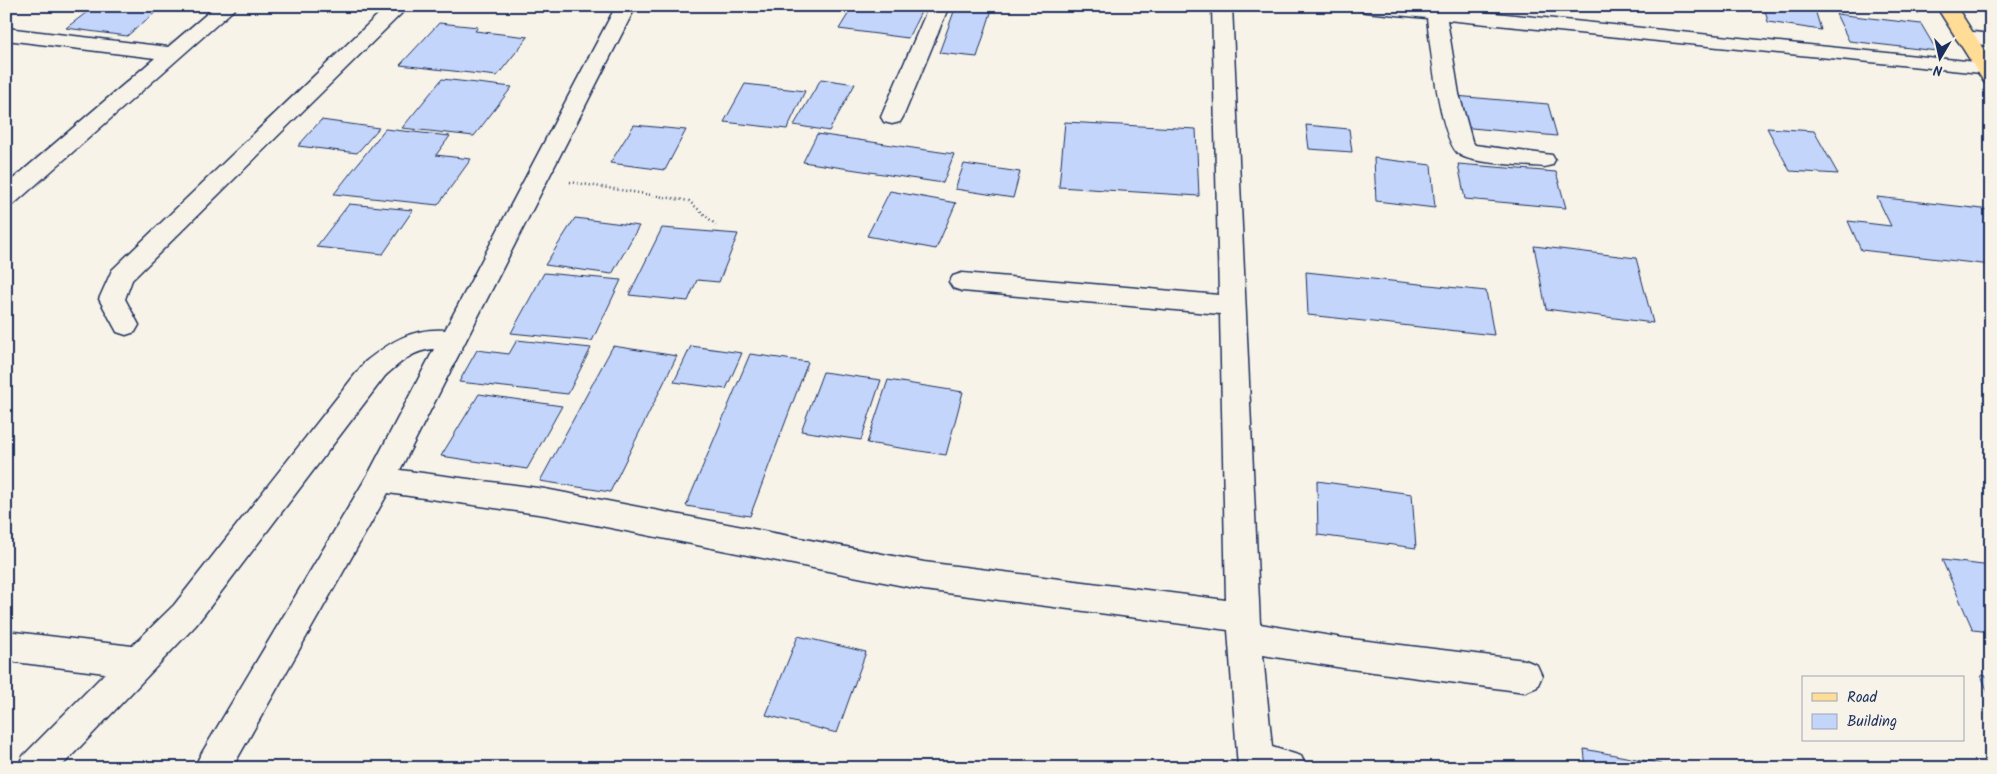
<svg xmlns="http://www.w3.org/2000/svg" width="1997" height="774" font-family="Kalam,sans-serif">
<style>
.building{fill:#c4d5fb;stroke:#1b2f5e}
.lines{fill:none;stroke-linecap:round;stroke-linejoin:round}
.minor-casing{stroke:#1b2f5e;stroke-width:3}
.major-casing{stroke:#1b2f5e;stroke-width:3}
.path{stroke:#1b2f5e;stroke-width:2.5;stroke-dasharray:1 3;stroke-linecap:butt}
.minor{fill:#f7f3e8;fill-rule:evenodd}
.major{fill:#ffdd96;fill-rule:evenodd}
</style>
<rect width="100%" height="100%" fill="#f7f3e8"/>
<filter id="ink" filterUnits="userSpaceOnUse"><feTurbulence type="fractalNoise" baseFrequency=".02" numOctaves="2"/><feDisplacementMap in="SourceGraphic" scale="10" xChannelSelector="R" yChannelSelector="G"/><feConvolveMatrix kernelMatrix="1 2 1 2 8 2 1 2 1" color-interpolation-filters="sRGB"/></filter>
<g filter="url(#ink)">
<path class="building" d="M95 6H163L127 36 66 28Z
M853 6H924L908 38 839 29Z
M956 6H993L977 57 939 53Z
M1764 6H1814L1821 30 1768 22Z
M1865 6H1916L1919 13Z
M1836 14 1921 24 1937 51 1849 41Z
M439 23 478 27 475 31 528 37 497 76 400 65Z
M442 79 512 87 474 136 402 128Z
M821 79 855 84 829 131 794 125Z
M745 84 805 91 787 129 724 122Z
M1455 96 1548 104 1557 136 1461 127Z
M321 120 379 128 357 153 298 146Z
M1065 122 1196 129 1199 196 1059 187Z
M634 125 686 130 665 170 610 163Z
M1306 125 1349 129 1352 152 1309 149Z
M1767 128 1814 131 1838 174 1790 171Z
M385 129 450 136 436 155 471 159 438 205 334 194Z
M817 134 954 154 943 183 803 162Z
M1374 158 1431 165 1435 208 1376 201Z
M964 164 1020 172 1013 198 955 189Z
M1458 164 1556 172 1566 208 1465 199Z
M890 191 956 203 936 249 867 236Z
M1877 197 1991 210V265L1861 250 1848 221 1891 226Z
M349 204 413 210 383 254 316 247Z
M575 218 639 226 612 274 545 265Z
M662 228 738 234 719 282 697 280 688 301 629 295Z
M1534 246 1636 258 1653 323 1546 309Z
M1306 272 1486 291 1494 335 1308 315Z
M544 273 621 280 592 341 511 333Z
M517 340 591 348 568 394 459 382 477 350 509 354Z
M613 346 677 356 610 492 540 481Z
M691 346 742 353 726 389 674 382Z
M750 354 808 362 750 516 686 506Z
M823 372 881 380 861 440 801 431Z
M888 380 963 392 946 455 867 443Z
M479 394 562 406 527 469 441 456Z
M1317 481 1412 494 1416 548 1318 535Z
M1942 560 1991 566V632L1973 630Z
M798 636 866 652 837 733 766 715Z
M1981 675 1991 677V700Z
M1584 749 1662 764V768H1586Z"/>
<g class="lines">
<g class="minor-casing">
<path id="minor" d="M216 6H238L14 204 6 206V185L155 58 6 40V28L168 47Z
M387 6H409L132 280 125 299 139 325 135 332 126 335 117 332 99 299 112 270Z
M616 6H636L400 470 545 489 924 562 1226 600 1220 314 962 291 953 288 949 282 953 276 962 273 1219 295 1212 6H1232L1260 624 1343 638 1525 660 1537 665 1542 676 1537 687 1525 692 1343 668 1263 655 1272 747 1301 756 1307 768H1238L1228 630 924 590 545 515 388 493 232 768H194L200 756 370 471 434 349C413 350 400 363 385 376L196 625 60 768H17L23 756 105 673 6 661V631L132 646 174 605 365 362C390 342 412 328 445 330Z
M929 6H949L903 117 900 122 892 124 884 122 881 117Z
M1356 6 1436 7 1986 63 1991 64V74L1447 20 1459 94 1472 141 1475 145 1552 155 1555 160 1552 165 1544 167C1526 165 1473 164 1460 155 1440 143 1430 43 1427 18L1366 12 1359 10Z
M1965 31 1991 34V46L1958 41 1955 37 1958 33Z"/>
</g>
<g class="major-casing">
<path id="major" d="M1936 6H1956L1991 61V84L1984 82Z"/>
</g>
<path class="path" d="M570 182 689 201 716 225"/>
<use href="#minor" class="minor"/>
<use href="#major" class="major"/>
</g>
</g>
<rect width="1997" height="774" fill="none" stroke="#f7f3e8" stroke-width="25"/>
<rect x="12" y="12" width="1972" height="749" fill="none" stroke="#1b2f5e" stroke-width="2" filter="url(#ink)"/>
<rect x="1802" y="676" width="162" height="65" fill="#f7f3e8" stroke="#9fa5b1"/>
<rect x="1812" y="693" width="25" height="8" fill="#ffdd96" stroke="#9fa5b1"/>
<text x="1847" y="702" font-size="15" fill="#1b2f5e">Road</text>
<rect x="1812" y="714" width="25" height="15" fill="#c4d5fb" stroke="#9fa5b1"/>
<text x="1847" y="726" font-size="15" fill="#1b2f5e">Building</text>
<g transform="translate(1940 58) rotate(189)" stroke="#f7f3e8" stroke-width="4" paint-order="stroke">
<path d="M0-4L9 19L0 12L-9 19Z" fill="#1b2f5e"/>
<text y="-8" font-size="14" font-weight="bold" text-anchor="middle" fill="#1b2f5e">N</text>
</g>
</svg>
